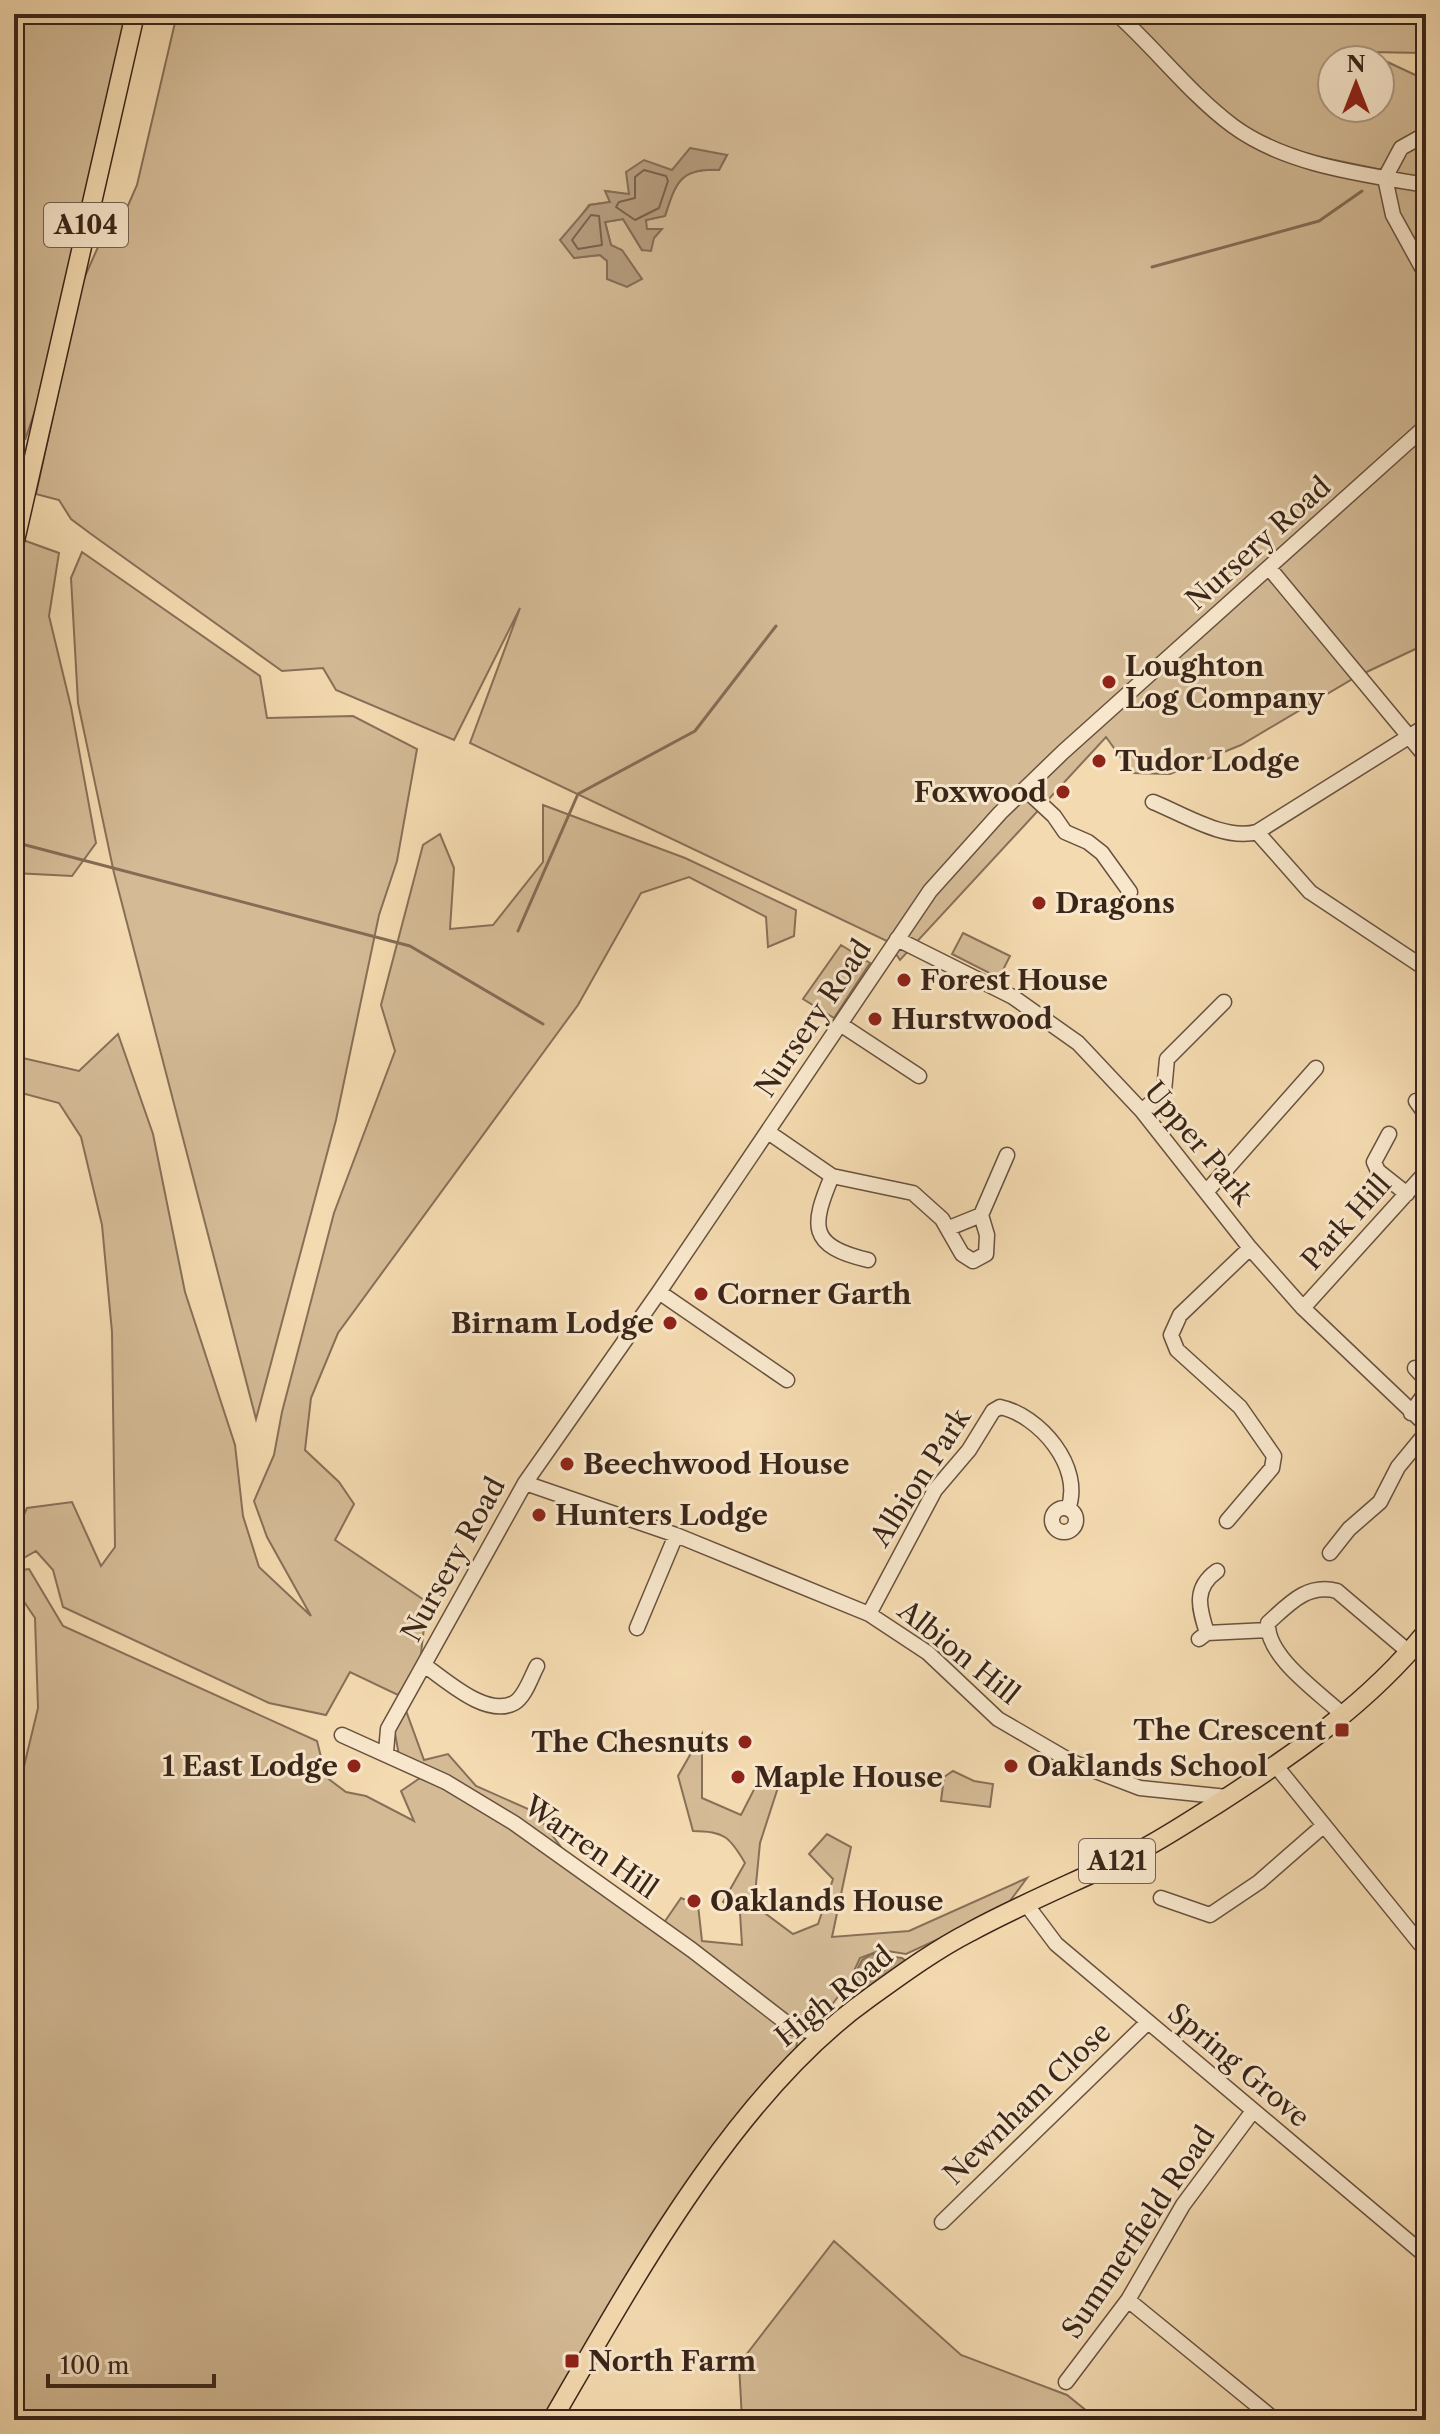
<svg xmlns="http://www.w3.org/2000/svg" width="1440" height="2434" font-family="'Libre Caslon Text',serif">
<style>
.green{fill:#d4bb96;stroke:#877058;stroke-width:2;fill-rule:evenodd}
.water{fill:#b59c7d;stroke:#846c55;stroke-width:2}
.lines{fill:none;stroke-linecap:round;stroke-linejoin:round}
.shore{stroke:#78604b;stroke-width:2}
.stream{stroke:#846c55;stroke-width:3}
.minor-casing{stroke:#68523f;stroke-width:17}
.major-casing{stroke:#3a2519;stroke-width:21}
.minor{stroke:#f8e7cc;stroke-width:14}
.major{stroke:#f4dab0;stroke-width:18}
.poi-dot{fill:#8f2418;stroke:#f8e7cc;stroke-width:3}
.labels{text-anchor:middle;stroke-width:6;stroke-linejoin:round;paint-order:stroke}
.shield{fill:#f8e7cc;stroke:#735f4f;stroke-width:2}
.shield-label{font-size:26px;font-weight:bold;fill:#3a2519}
.street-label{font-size:28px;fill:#3a2519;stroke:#f8e7cc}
.poi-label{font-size:28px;font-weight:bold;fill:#3a2519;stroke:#f8e7cc;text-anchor:start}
</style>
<rect width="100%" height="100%" fill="#f4dab0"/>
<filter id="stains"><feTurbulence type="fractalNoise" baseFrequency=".0025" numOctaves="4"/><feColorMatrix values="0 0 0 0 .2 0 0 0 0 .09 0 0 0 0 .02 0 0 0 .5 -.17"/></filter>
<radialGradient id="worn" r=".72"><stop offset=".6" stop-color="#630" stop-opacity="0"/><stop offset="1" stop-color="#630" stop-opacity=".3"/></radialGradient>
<path class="green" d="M14 14H126L38 402 25 440 24 376 21 445 14 470Z
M177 14H1111L1266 150 1426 191V644L1356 677 1241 745 1170 774 1132 773 1106 737 900 960 887 941 470 743 520 608 454 740 336 690 323 668 282 671 91 534 71 519 59 500 36 494 82 283 98 247 123 217 137 185ZM727 155 719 170C680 168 676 182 665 216L646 220V229H661L642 250 623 219 605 222 611 245 607 261 600 255 574 258 572 229 589 205 610 202 606 191 630 195 672 170Z
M1126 14H1425L1426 53 1366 52 1426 80V179L1291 151 1231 120ZM1332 60H1380V108H1332Z
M23 540 59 553 49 616 71 707 96 843 72 876 14 873V582Z
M82 552 260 676 267 718 353 716 417 749 397 861 379 915 336 1120 256 1419 114 873 78 703 71 578Z
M543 805 685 858 796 910 794 936 768 947 766 917 689 877 641 893 578 1005 338 1333 311 1398 305 1450 339 1482 354 1504 335 1540 427 1602 420 1662 398 1695 350 1672 326 1715 269 1703 63 1607 53 1570 36 1551 20 1560 14 1556V1536L27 1508 72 1502 101 1566 115 1547 112 1332 102 1225 81 1137 59 1103 14 1091V1056L79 1071 118 1034 153 1134 185 1292 235 1445 243 1516 259 1567 311 1616 267 1537 254 1501 274 1455 282 1412 334 1213 395 1051 381 1005 423 845 440 834 454 868 450 929 493 925 543 862Z
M963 933 1010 956 999 978 952 954Z
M841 945 870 963 834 1018 803 999Z
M29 1569 63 1626 317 1741 326 1777 346 1792 366 1796 414 1821 401 1791 423 1776 400 1761 394 1728 405 1708 424 1760 448 1754 476 1786 535 1812 590 1886 661 1927 681 1898 698 1905 702 1941 742 1945 740 1913 723 1902 745 1863C730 1837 724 1831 693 1831L678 1776 702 1734V1798L741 1815 764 1770 782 1775 760 1843 754 1905 793 1934 818 1924 833 1879 809 1854 827 1834 851 1847 832 1937 909 1931 1027 1878 1004 1909 906 1954 881 1950 860 1958 849 1982 819 2022 789 2019 797 2040 796 2052 746 2113 545 2420H14V1808L38 1708 35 1618 14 1587V1571Z
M953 1771 974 1781 993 1784 990 1807 941 1801 944 1777Z
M834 2241 961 2355 1067 2395 1098 2420H742L739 2364Z"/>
<path class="water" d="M690 148 727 155 719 170C680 168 676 182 665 216L646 220 647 229H662L654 238 651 251 642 250 623 219 605 222 611 245 622 250 642 279 627 287 607 279V261L600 255 574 258 560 240 590 205 610 202 605 191 629 194 626 172 644 160 672 170Z
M872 1954 902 1958 909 1963 863 1994 852 1980 862 1960Z"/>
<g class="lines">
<path class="shore" d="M644 170 666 176 668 181 659 208 635 220 616 207 619 202 635 198V177Z
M591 215 599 216 602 245 578 249 572 240Z"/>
<path class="stream" d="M1152 267 1319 221 1362 191
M14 842 410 946 543 1024
M518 931 578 794 695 731 776 626"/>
<g class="minor-casing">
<path id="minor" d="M1117 14C1156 49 1190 94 1233 126 1286 165 1362 174 1426 185
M1385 178 1393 215 1426 275
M1385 178 1401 148 1426 134
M1270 569 1426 757
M1025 789 1054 816 1065 832 1088 842 1102 853 1130 892
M1153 802C1183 814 1225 841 1257 832L1426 726
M1257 832 1310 892 1426 969
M897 939 1013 997 1078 1043 1142 1111 1250 1248 1303 1308 1426 1425
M840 1024 919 1076
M1416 1101 1426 1115
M1142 1111 1164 1091 1167 1059 1224 1002
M768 1132 832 1176 913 1193 942 1219 962 1254 973 1261 986 1254 987 1235 981 1215 1007 1155
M1389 1134 1374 1162 1378 1171 1407 1194
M832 1176C811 1226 808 1246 868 1260
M1207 1191 1316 1068
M949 1228 981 1215
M659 1292 787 1380
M1303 1308 1426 1172
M1415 1368 1426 1380
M1411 1413 1426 1392
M525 1483 676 1535 869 1614 928 1653 998 1719 1072 1762 1140 1788 1227 1797
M1052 1520a12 12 0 1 1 24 0a12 12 0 1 1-24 0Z
M1227 1521 1272 1468 1274 1456 1240 1407 1177 1350 1171 1335 1180 1315 1250 1248
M1330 1553 1349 1529 1380 1502 1398 1467 1426 1433
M869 1614 935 1490 969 1450 993 1411 1000 1407C1039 1415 1084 1467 1068 1509
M637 1628 676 1535
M1207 1633C1199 1608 1193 1588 1217 1571
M1199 1639 1207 1633 1268 1630
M424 1665C445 1679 486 1718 514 1703 525 1697 531 1677 537 1666
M1343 1715C1320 1693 1266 1657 1268 1623 1289 1604 1307 1583 1337 1591L1410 1653
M342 1735 446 1782 514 1823 692 1950 793 2028 825 2034
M386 1752 388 1729 525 1483 659 1292 930 891 1000 813 1063 752 1426 426
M1276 1766 1426 1951
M1161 1898 1210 1915 1259 1882 1323 1826
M1026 1904 1056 1944 1426 2256
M942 2222 1148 2022
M1128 2300 1275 2420
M1066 2382 1128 2300 1183 2205 1253 2111"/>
</g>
<g class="major-casing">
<path id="major" d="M14 545 135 14
M552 2420C634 2279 735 2093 869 1998 901 1975 935 1950 970 1932 1025 1902 1083 1879 1139 1851 1166 1837 1191 1820 1217 1804 1293 1755 1369 1703 1426 1632"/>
</g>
<use href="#minor" class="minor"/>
<use href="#major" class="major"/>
</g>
<g class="poi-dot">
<circle cx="1109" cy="682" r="8"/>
<circle cx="1099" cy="761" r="8"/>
<circle cx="1063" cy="792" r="8"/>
<circle cx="1039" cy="903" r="8"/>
<circle cx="904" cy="980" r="8"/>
<circle cx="875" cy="1019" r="8"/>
<circle cx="701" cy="1294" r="8"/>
<circle cx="670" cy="1323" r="8"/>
<circle cx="567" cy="1464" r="8"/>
<circle cx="539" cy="1515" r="8"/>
<rect x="1334" y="1722" width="16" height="16" rx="4"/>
<circle cx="745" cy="1742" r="8"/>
<circle cx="354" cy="1766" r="8"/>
<circle cx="1011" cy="1766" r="8"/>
<circle cx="738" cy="1777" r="8"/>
<circle cx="694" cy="1901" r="8"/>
<rect x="564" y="2353" width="16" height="16" rx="4"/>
</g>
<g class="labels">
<g class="shield">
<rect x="44" y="203" width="84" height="44" rx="6"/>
<rect x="1079" y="1839" width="76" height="44" rx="6"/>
</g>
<g class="shield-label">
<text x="86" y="234">A104</text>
<text x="1117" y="1870">A121</text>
</g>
<g class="street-label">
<text transform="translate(1258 543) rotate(-42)" y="10">Nursery Road</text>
<text transform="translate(813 1018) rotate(-56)" y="10">Nursery Road</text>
<text transform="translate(1199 1143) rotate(50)" y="10">Upper Park</text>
<text transform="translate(1346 1222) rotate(-48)" y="10">Park Hill</text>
<text transform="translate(920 1477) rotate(-57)" y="10">Albion Park</text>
<text transform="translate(453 1559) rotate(-61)" y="10">Nursery Road</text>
<text transform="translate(959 1652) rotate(39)" y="10">Albion Hill</text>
<text transform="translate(591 1847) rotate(35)" y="10">Warren Hill</text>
<text transform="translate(834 1996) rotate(-39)" y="10">High Road</text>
<text transform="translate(1239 2065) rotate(40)" y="10">Spring Grove</text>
<text transform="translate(1027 2103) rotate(-44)" y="10">Newnham Close</text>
<text transform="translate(1138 2232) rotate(-56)" y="10">Summerfield Road</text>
</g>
<g class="poi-label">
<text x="1125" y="676">Loughton<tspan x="1125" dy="32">Log Company</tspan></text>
<text x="1115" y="771">Tudor Lodge</text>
<text x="1047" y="802" text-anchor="end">Foxwood</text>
<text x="1055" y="913">Dragons</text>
<text x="920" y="990">Forest House</text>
<text x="891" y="1029">Hurstwood</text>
<text x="717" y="1304">Corner Garth</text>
<text x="654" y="1333" text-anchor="end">Birnam Lodge</text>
<text x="583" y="1474">Beechwood House</text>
<text x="555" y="1525">Hunters Lodge</text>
<text x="1326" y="1740" text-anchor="end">The Crescent</text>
<text x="729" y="1752" text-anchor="end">The Chesnuts</text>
<text x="338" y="1776" text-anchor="end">1 East Lodge</text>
<text x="1027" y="1776">Oaklands School</text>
<text x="754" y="1787">Maple House</text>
<text x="710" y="1911">Oaklands House</text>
<text x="588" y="2371">North Farm</text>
</g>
</g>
<rect width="1440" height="2434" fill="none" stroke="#f4dab0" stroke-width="48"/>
<rect x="16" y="16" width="1408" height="2402" fill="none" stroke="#3a2519" stroke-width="4"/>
<rect x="24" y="24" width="1392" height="2386" fill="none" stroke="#3a2519" stroke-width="2"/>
<g transform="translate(1356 84)"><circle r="38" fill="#f8e7cc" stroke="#ac9984" stroke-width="2"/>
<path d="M0-6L14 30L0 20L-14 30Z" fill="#8f2418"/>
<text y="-12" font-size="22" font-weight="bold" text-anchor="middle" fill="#3a2519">N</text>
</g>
<path d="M48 2374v12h166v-12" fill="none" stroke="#3a2519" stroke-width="4"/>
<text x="60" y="2374" font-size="24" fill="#3a2519" stroke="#f8e7cc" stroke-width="6" paint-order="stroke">100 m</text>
<rect width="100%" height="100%" filter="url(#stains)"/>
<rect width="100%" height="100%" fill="url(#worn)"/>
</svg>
